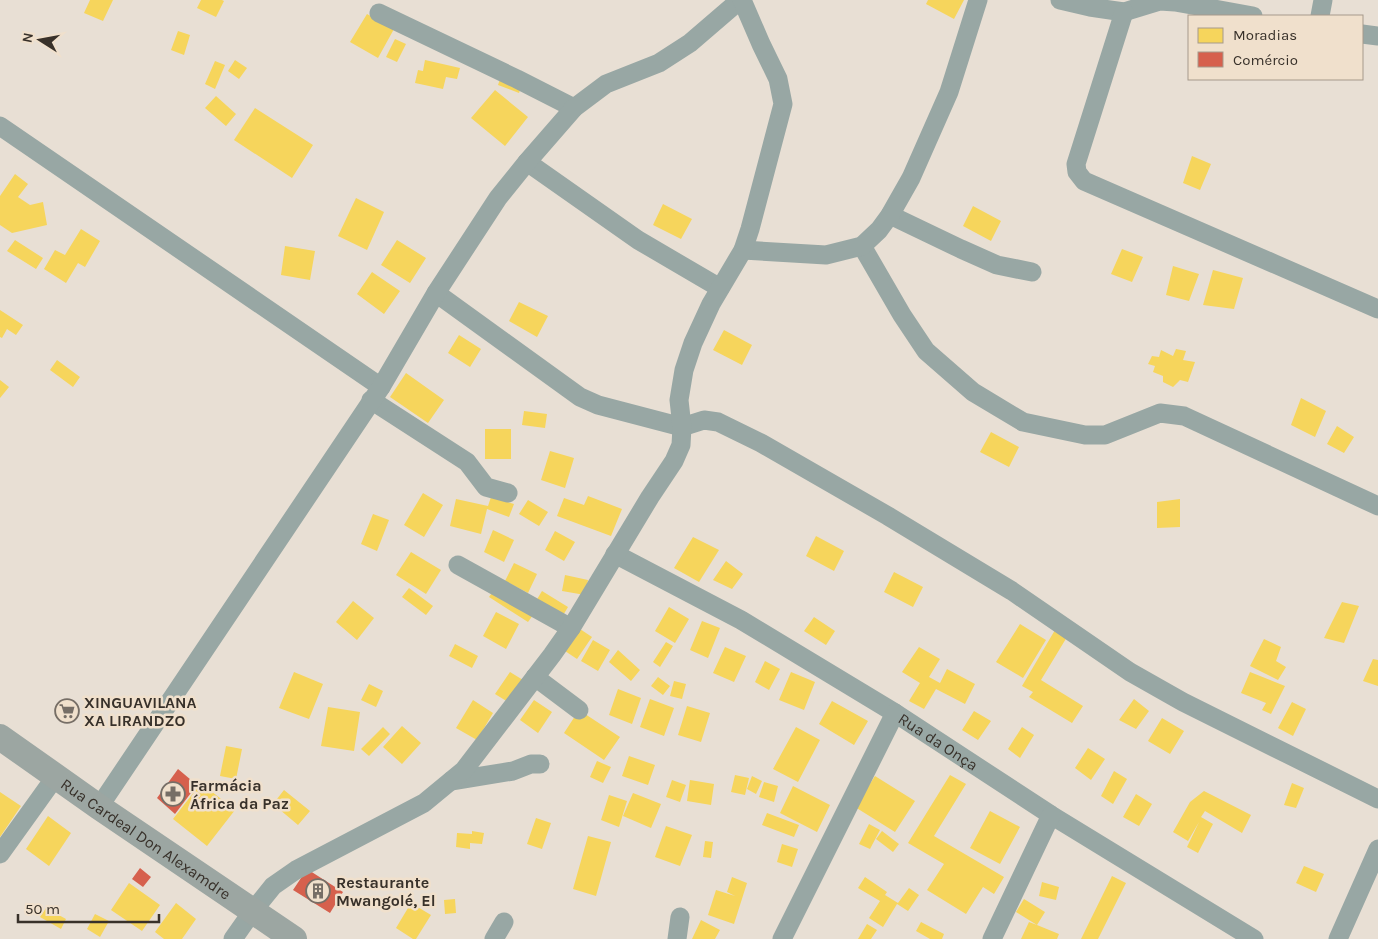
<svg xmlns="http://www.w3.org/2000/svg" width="1378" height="939" font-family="Karla,sans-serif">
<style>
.homes{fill:#f6d55c}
.shops{fill:#d6604d}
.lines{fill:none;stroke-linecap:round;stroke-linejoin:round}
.minor{stroke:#98a7a4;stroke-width:19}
.secondary{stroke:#9ca6a2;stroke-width:26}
.labels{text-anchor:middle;stroke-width:5;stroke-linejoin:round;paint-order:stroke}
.poi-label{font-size:16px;font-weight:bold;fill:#38312a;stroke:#f0e0cc;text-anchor:start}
.street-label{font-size:16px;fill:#38312a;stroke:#f0e0cc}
</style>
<rect width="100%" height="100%" fill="#e8dfd4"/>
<path class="homes" d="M90 0H113L103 21 84 13Z
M201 0H222L224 1 216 17 197 8Z
M928 0H964L954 19 926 4Z
M367 14 394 29 378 58 350 42Z
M178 31 190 35 184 55 171 50Z
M395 39 406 44 397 62 386 57Z
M235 60 247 68 239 79 228 71Z
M425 60 460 68 457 79 446 77 443 89 415 83 418 70 423 71Z
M215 61 225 65 215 89 205 84Z
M501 76 522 85 519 93 498 85Z
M495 90 528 117 505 146 471 118Z
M216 96 236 114 226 126 205 108Z
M255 108 313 145 292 178 234 140Z
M1192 156 1211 164 1200 190 1183 183Z
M15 174 28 184 18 197 30 205 43 202 47 225 12 233 0 225V196Z
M356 198 384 212 367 250 338 236Z
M663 204 692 219 681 239 653 225Z
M973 206 1001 221 991 241 963 226Z
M81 229 100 241 85 267 78 263 66 283 44 269 55 250 65 255Z
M15 240 43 258 36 269 7 251Z
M397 240 426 258 410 283 381 265Z
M285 246 315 251 310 280 281 275Z
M1122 249 1143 257 1132 282 1111 274Z
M1173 266 1199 274 1189 301 1166 295Z
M1213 270 1243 278 1234 309 1203 305Z
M372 272 400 291 384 314 357 294Z
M519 302 548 316 537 337 509 321Z
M0 310 23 325 16 335 7 329 2 338 0 337Z
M724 330 752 345 742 365 713 350Z
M459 335 481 349 470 367 448 353Z
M1176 349 1186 351 1183 360 1195 362 1188 382 1180 380 1173 387 1163 382V376L1153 372 1155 366 1148 364 1152 356 1159 357 1161 350 1173 356Z
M57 360 80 377 73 387 50 370Z
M406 373 444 400 428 423 390 397Z
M0 380 9 387 0 398Z
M1301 398 1326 411 1315 437 1291 425Z
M524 411 547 414 545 428 522 425Z
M1337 426 1354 437 1344 453 1327 444Z
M485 429H511V459H485Z
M991 432 1019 447 1009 467 980 452Z
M550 451 574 458 565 488 541 480Z
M423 493 443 505 424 537 404 525Z
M588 496 622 509 611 536 557 516 564 498 584 505Z
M491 497 514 504 509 517 487 509 481 534 450 526 456 499 488 506Z
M1180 499V527L1157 528V502Z
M528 500 548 512 539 526 519 514Z
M373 514 389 520 377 551 361 544Z
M493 530 514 540 504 562 484 552Z
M555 531 575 542 564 561 545 550Z
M816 536 844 551 834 571 806 556Z
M693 537 719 550 699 582 674 568Z
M411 552 441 570 426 594 396 575Z
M726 561 743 574 732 589 713 580Z
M514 563 537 574 528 593 505 581Z
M894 572 923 587 913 607 884 592Z
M565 575 588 580 585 595 562 591Z
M409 588 433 606 426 615 402 597Z
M494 590 533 615 528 622 489 597Z
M542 591 568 607 562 617 536 601Z
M353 601 374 618 357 640 336 622Z
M1342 602 1359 606 1344 643 1324 638Z
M669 607 689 619 675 643 655 631Z
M496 612 519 624 506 649 483 636Z
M814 617 835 631 826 645 804 631Z
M702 621 720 628 708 658 690 650Z
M1020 624 1046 640 1023 678 996 662Z
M580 629 592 637 577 659 565 651Z
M1055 630 1067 637 1041 680 1083 706 1072 723 1029 697 1033 692 1022 686Z
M1264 639 1281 647 1276 661 1286 667 1278 680 1250 666Z
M593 640 610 650 598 671 581 661Z
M666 642 673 646 660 667 653 662Z
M455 644 478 656 472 668 449 656Z
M725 647 746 656 734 682 713 673Z
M919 647 940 659 929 677 940 683 947 669 975 684 965 704 936 689 924 709 909 701 920 683 902 672Z
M618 650 640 670 631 681 609 662Z
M1373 659 1378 660V686L1363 681Z
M765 661 780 669 769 690 755 682Z
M294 672 323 684 309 719 279 708Z
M510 672 523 680 508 702 495 694Z
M791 672 815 682 804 710 779 700Z
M1250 672 1285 686 1271 714 1262 710 1266 703 1241 693Z
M658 677 670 686 663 695 651 686Z
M674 681 686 684 682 699 670 696Z
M369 684 383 691 376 707 361 700Z
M618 689 641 698 632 724 609 715Z
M650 699 674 708 664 736 640 727Z
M1134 699 1149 711 1136 729 1119 720Z
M473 700 493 713 477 740 456 728Z
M534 700 552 712 538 733 520 720Z
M832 701 868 721 854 745 819 724Z
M1292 702 1306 709 1293 736 1278 728Z
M687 706 710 713 701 742 678 735Z
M328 707 360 712 354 751 321 746Z
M579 710 620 737 604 760 564 733Z
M974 711 991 721 978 740 962 730Z
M1162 718 1184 731 1170 754 1148 741Z
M402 726 421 743 402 764 383 747Z
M383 727 390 734 369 756 361 749Z
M796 727 820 740 798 782 773 769Z
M1022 727 1034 735 1020 758 1008 749Z
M226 746 242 749 236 779 220 776Z
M1088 748 1105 759 1091 780 1075 768Z
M629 756 655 765 648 785 622 776Z
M597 761 611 767 603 783 590 777Z
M1114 771 1127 779 1113 804 1101 796Z
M735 775 749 778 745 795 731 792Z
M950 775 966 784 934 836 1004 877 994 894 983 887 966 914 927 890 944 864 908 843Z
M752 776 762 781 756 794 747 789Z
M875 776 915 801 895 832 855 807Z
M672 780 686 785 680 802 666 797Z
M690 780 714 784 711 805 687 801Z
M764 782 778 786 774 802 759 797Z
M201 783 235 810 207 846 173 819Z
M1292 783 1304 788 1296 808 1284 805Z
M793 786 830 805 817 832 780 813Z
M284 790 310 811 298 825 273 804Z
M1204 791 1251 815 1242 833 1205 811 1201 817 1213 824 1198 853 1187 847 1199 822 1188 841 1173 832 1190 802Z
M0 792 21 806 0 837Z
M633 793 661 804 651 828 623 816Z
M1136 794 1152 804 1139 826 1123 817Z
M609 795 627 801 619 827 601 820Z
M990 811 1020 827 1000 864 970 848Z
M767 813 799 825 794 837 762 825Z
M48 816 71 833 49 866 26 849Z
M536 818 551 823 542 849 527 844Z
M869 824 880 830 870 849 859 844Z
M666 826 692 835 680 866 655 857Z
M472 831 484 833 482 844 470 843V849L456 847 457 833 472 834Z
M882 831 899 844 893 852 876 839Z
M588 836 611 842 596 896 573 889Z
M705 841 713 842 711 858 703 857Z
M782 844 798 849 792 867 777 862Z
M1304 866 1324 874 1316 892 1296 883Z
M1112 876 1126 883 1098 939H1081Z
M732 877 747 883 734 924 708 915 716 890 735 896 727 892Z
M865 877 887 892 885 895 898 903 909 888 919 895 908 911 897 904 883 927 869 918 880 901 858 888Z
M1042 882 1059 887 1056 900 1039 896Z
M129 883 160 905 142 931 111 910Z
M455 899 456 913 445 914 444 900Z
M1024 899 1045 912 1037 925 1059 934 1057 939H1021L1029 922 1037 925 1016 912Z
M176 903 196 919 182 939H164L155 932Z
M411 903 431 915 416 939H413L396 928Z
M46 908 66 919 61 929 40 917Z
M95 914 109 921 100 937 87 929Z
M701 920 720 930 715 939H692Z
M921 922 944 934 942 939H930L916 931Z
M867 924 877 930 871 939H858Z"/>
<path class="shops" d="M65 703 77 709 69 722 58 716Z
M178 769 197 785 175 814 157 798Z
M140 868 151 877 143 887 132 879Z
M307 869 343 892 330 913 293 890Z"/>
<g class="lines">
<g class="minor">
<path d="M1060 0 1090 7 1124 12 1160 1 1175 2 1253 16"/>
<path d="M1124 12 1076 164 1077 172 1084 181 1378 309"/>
<path d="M379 13 517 79 574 108"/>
<path d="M1320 16 1323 0"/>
<path d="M1362 34 1378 36"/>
<path d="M0 126 381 387"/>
<path d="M527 162 638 240 720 288"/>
<path d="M890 215 961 249 997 265 1032 272"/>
<path d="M862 246 902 315 926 351 973 392 1023 422 1085 435H1105L1160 413 1184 416 1378 506"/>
<path d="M743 250 826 255 862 246 879 230 890 215 911 178 949 92 978 0"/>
<path d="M436 293 580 397 598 405 682 427 704 420 718 422 761 443 888 516 1012 591 1130 672 1183 702 1378 799"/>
<path d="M371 400 467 462 486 487 508 493"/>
<path id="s1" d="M615 554 741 620 895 713 1051 815 1254 939"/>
<path d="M458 565 571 628"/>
<path d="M535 677 579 710"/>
<path d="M451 781 513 771 531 764H540"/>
<path d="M99 807 381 387 436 293 498 198 527 162 574 108 606 84 659 63 690 43 740 0"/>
<path d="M0 854 56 776"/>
<path d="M233 939 252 912 273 886 296 870 424 803 464 770 552 655 571 628 650 497 674 461 681 445 682 427 679 400 684 370 693 343 711 304 743 250 750 229 783 104 778 79 761 44 742 0"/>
<path d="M494 939 504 922"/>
<path d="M677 939 680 917"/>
<path d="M782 939 895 713"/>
<path d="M992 939 1051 815"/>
<path d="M1338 939 1378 849"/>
</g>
<path class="secondary" id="s2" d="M0 737 99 807 294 939"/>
</g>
<defs>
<g id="supermarket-ring" transform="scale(1.25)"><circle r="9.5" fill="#f0e0cc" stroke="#766e66" stroke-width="1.5"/><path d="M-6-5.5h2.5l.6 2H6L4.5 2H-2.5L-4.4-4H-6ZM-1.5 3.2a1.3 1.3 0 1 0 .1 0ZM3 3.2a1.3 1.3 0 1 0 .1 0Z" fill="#766e66"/></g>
<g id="pharmacy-ring" transform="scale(1.25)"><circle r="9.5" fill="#f0e0cc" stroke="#766e66" stroke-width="1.5"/><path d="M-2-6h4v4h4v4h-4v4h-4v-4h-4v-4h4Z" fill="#766e66"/></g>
<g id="building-ring" transform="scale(1.25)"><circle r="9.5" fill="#f0e0cc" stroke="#766e66" stroke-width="1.5"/><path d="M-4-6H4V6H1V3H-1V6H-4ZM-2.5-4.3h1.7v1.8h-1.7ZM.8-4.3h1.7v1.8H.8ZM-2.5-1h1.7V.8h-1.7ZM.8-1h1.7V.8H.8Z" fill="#766e66"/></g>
</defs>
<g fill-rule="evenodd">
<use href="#supermarket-ring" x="67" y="711"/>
<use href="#pharmacy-ring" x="173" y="794"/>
<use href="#building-ring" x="318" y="891"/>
</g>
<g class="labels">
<g class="poi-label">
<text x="84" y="708">XINGUAVILANA<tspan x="84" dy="18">XA LIRANDZO</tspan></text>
<text x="190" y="791">Farmácia<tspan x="190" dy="18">África da Paz</tspan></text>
<text x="336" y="888">Restaurante<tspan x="336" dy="18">Mwangolé, El</tspan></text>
</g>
<g class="street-label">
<text dy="6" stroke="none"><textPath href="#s1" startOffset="374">Rua da Onça</textPath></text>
<text dy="6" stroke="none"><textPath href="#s2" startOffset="178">Rua Cardeal Don Alexamdre</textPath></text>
</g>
</g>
<rect x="1188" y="15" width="175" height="65" fill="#f0e0cc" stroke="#a69a8b"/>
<rect x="1198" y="28" width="25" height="15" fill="#f6d55c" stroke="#a69a8b"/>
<text x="1233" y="40" font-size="15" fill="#38312a">Moradias</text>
<rect x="1198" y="52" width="25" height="15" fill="#d6604d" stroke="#a69a8b"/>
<text x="1233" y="65" font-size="15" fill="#38312a">Comércio</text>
<g transform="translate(40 40) rotate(281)" stroke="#f0e0cc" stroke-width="4" paint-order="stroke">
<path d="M0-4L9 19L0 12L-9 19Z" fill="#38312a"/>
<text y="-8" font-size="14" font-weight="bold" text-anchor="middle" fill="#38312a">N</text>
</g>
<path d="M18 914v8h141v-8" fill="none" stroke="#38312a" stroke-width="2.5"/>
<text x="25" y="914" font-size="15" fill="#38312a" stroke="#f0e0cc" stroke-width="4" paint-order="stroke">50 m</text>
</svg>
